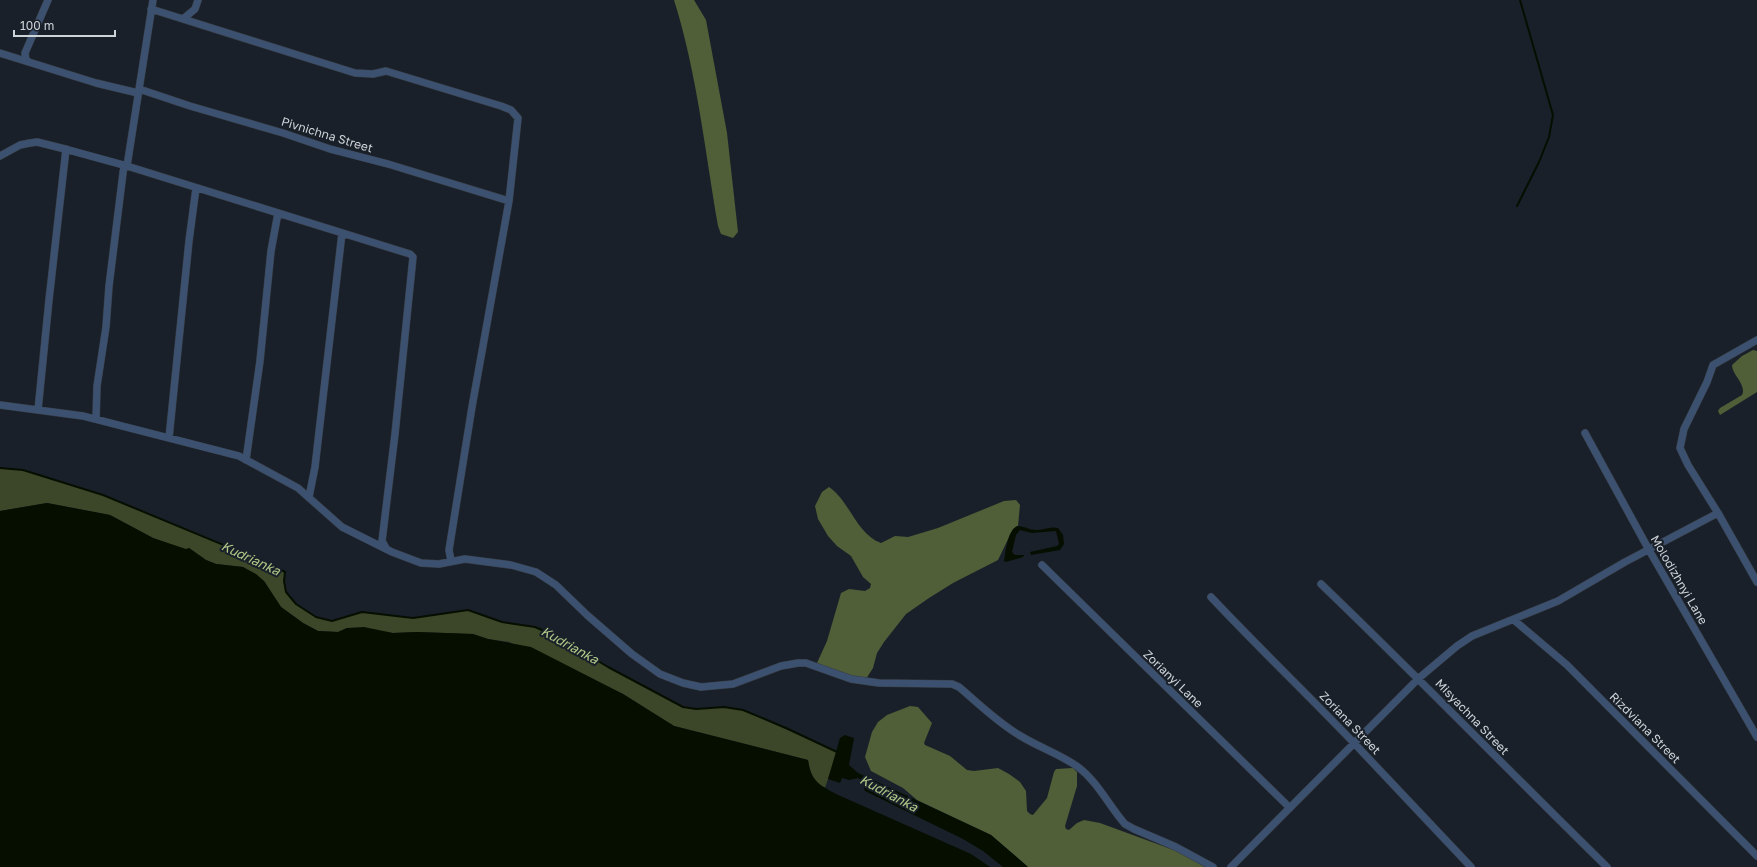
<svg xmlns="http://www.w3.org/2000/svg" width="1757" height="867" font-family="'Golos Text',sans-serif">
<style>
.green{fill:#3b4728}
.forest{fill:#505f37}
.water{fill:#060e00}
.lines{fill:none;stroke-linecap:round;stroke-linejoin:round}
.stream{stroke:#060e00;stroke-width:2}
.minor-casing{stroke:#373d45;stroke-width:8}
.minor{stroke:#3c516f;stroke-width:7}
.labels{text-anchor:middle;stroke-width:4;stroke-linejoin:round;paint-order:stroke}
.street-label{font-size:12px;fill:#cfd4d9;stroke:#1a2029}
.water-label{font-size:13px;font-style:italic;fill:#b2cc89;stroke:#1a2029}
</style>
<rect width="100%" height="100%" fill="#1a2029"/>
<path class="green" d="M0 468 23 470 103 495 274 566 285 572 284 581 286 592 296 604 316 617 332 621 362 612 413 618 468 610 502 622 535 627 558 637 608 667 683 707 696 709 724 707 743 710 837 752 825 788C813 782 810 772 808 760L674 726 623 694 509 642 488 639 473 634 417 632 393 633 347 628 338 632 318 631 303 623 281 607 264 581 243 567 216 564 206 560 189 548 186 550 153 538 110 515 47 503 0 511Z"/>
<path class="forest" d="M674 0H694L706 20 727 133 738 232 733 238 721 234 718 226C705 151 697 73 674 0Z
M1753 350 1757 351V392L1720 415 1718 411 1720 408 1742 395C1747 385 1732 375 1732 365L1742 356Z
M829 487C850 501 856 534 881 543L895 536 908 537 938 528 1004 501 1016 500 1020 505 1018 526 1013 529 998 560 953 583 929 598 906 614 884 642 877 653 873 668 866 679 861 682 818 666 817 663 827 641 841 593 849 589 865 591 870 588 871 584 863 577 851 556 837 546 828 536 818 519 815 506 822 492Z
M910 706 918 707 932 723 924 743 925 745 950 756 967 770 974 771 998 768 1009 774 1020 782 1026 791 1027 811 1030 814 1033 815 1047 798 1054 772 1056 769 1073 768 1077 772V786L1065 826 1066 829 1069 830 1077 823 1084 820 1100 823 1179 852 1205 867H1028L991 835 917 800 903 788 871 771 865 757 872 732 878 722 887 715Z"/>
<path class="water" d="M47 503 110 515 153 538 186 549 189 548 206 560 216 564 243 567 256 574 264 581 281 607 303 623 318 631 338 632 347 628 364 627 393 633 417 632 473 634 488 639 531 647 623 694 674 726 808 760C811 781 818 784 836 794L971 854 990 867H0V511Z
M1017 526C1025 526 1029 530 1036 530 1044 530 1050 526 1058 528L1063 535 1064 544 1060 550 1031 555 1030 552 1057 546 1059 544 1056 531 1032 533 1020 530 1016 535 1012 552 1015 555H1024L1023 557 1006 562 1004 561C1006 550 1007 532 1017 526Z
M845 735 854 738 849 765 858 773 991 835 1028 867H1003L983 851 963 839 865 791 862 781 858 778 849 780 842 778 840 783 828 779 840 738Z"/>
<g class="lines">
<path class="stream" d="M1517 206 1539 162 1549 137 1553 115 1520 0
M0 468 23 470 103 495 274 566 285 572 284 581 286 592 296 604 316 617 332 621 362 612 413 618 468 610 502 622 535 627 558 637 608 667 683 707 696 709 724 707 743 710 786 728 837 752"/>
<g class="minor-casing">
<path id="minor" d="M151 9 355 73 373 74 386 71 501 106 511 110 518 118 509 201 472 407 449 550 451 561
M183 19 195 9 198 0
M0 53 96 83 138 93
M29 62 26 60 25 53 48 0
M139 89 190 106 283 133 330 149 388 164 509 201
M0 156 20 145 30 143 37 142 65 149 127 166 410 254 413 257 395 434 382 541 386 548
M127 166 153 0
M1757 340 1713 365 1707 382 1684 429 1680 448 1688 465 1718 513 1757 582
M0 405 83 416 239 456 298 488 342 527 392 552 421 563 439 564 465 559 511 565 536 572 556 585 587 615 632 654 660 674 683 683 701 687 733 684 781 666 798 663H806L851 679 879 683 952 684 959 687C979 704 997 722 1019 735 1038 747 1060 754 1078 767 1098 782 1109 806 1125 824L1134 829 1176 847 1213 867
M38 410 49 300 66 149
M96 419 97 386 106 327 109 286 124 165
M1585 433 1649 550 1757 737
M169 438 189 241 196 188
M246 460 260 361 271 251 278 213
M309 497 315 467 342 233
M1042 565 1290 808
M1321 584C1418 677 1511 773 1607 867
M1211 597C1258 647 1307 694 1354 743 1393 784 1432 826 1471 867
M1514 620 1567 665 1757 856
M1231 867 1419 678 1457 646 1472 636 1558 601 1625 562 1718 513"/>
</g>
<use href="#minor" class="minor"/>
</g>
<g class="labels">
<g class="street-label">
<text transform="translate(327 135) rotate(17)" y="4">Pivnichna Street</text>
<text transform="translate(1679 580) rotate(60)" y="4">Molodizhnyi Lane</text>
<text transform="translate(1173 679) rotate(44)" y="4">Zorianyi Lane</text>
<text transform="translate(1472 717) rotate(46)" y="4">Misyachna Street</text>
<text transform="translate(1350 723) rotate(46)" y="4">Zoriana Street</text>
<text transform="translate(1645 728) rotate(45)" y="4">Rizdviana Street</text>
</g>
<g class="water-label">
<text transform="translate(251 558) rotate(25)" y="5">Kudrianka</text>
<text transform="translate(570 645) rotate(29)" y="5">Kudrianka</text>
<text transform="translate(889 793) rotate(28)" y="5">Kudrianka</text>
</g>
</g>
<path d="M14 30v6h101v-6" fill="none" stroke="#cfd4d9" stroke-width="2"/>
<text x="20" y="30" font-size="12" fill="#cfd4d9" stroke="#1a2029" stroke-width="3" paint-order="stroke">100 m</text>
</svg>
